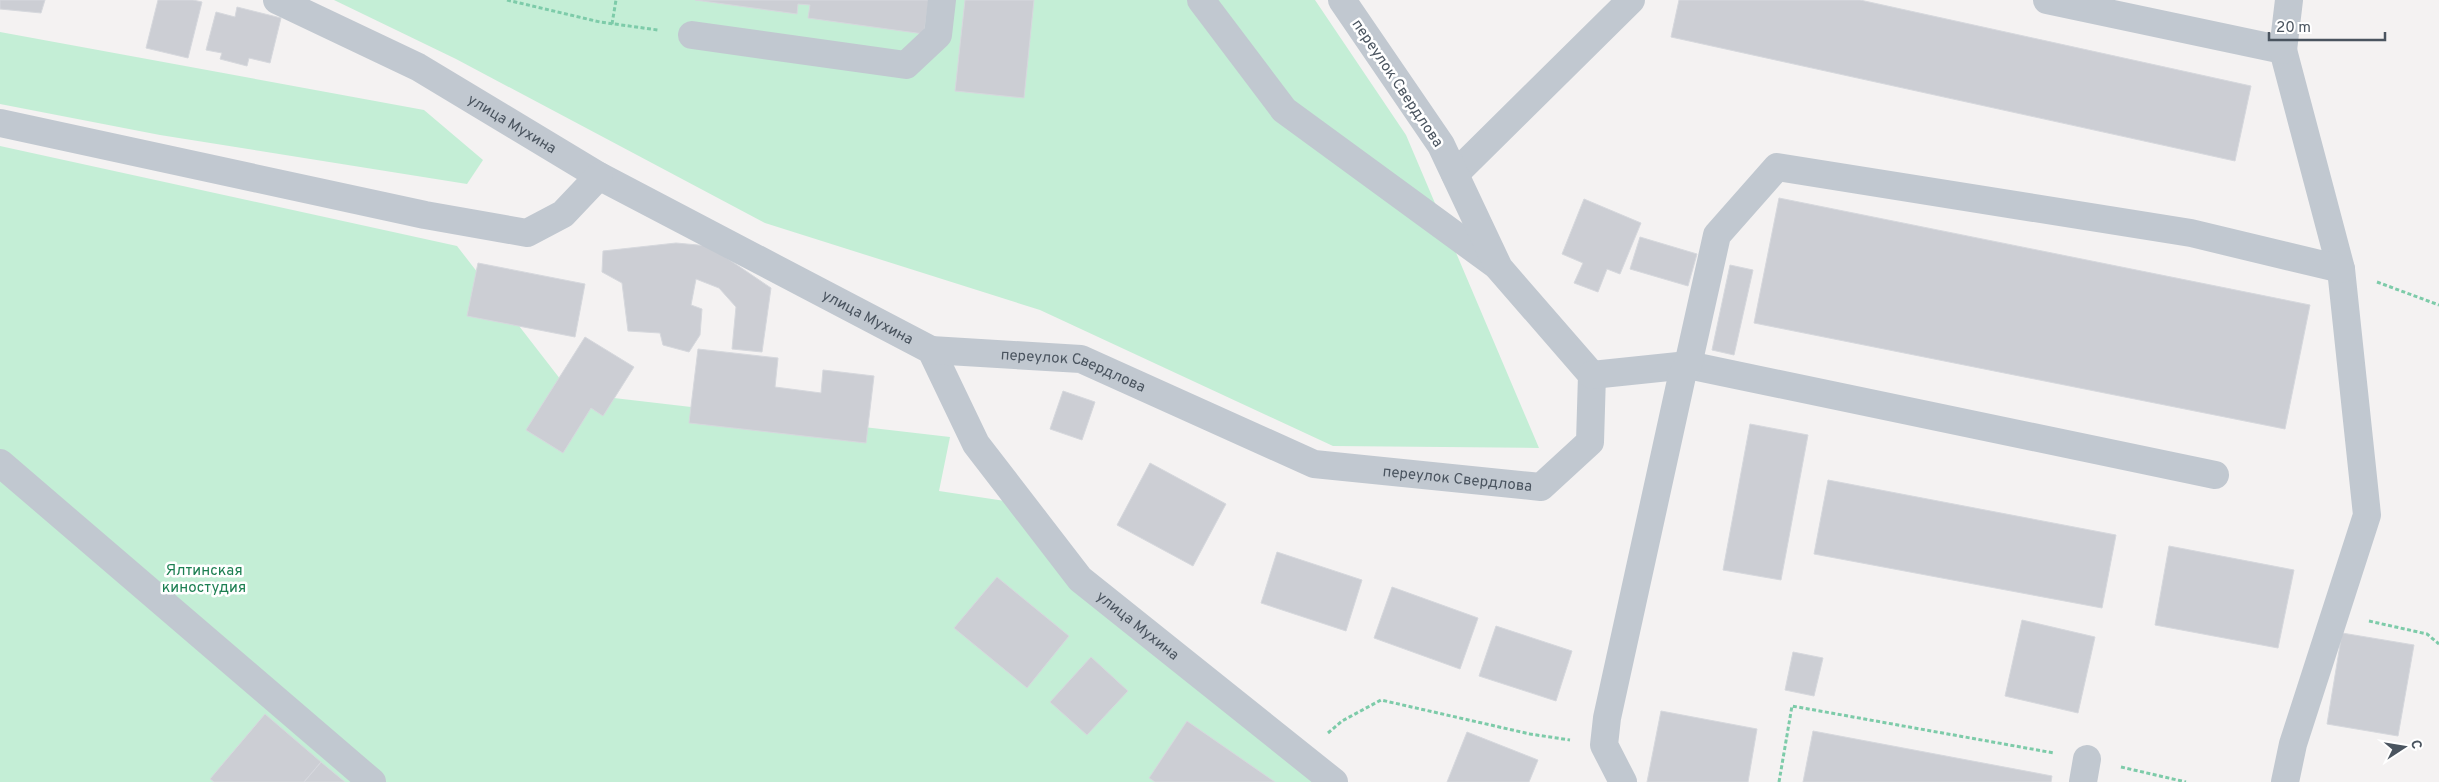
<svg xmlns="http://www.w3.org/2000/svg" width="2439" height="782" font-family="Overpass,sans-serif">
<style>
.green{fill:#c4eed6}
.building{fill:#ccced4;stroke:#d6d8dd}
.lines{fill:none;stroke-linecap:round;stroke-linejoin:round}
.path{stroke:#7dcba9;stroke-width:3;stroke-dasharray:4 2.5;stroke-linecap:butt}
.minor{stroke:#c1c8d0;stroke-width:28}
.labels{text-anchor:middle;stroke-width:5;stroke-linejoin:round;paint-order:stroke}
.street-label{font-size:15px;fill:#4a545f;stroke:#fff}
.park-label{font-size:15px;fill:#1d7f52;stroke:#fff}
</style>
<rect width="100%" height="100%" fill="#f4f2f2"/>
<path class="green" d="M334 0H1315L1406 135 1539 448 1333 446 1040 310 765 223 456 59Z
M0 32 424 110 483 160 467 184 160 135 0 104Z
M0 146 457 246 571 393 950 437 939 491 1005 501 1327 782H0Z"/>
<path class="building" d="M0 0H45L41 13 0 9Z
M158 0H193L202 2 188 58 146 48Z
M695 0H929L924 34 808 18 810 5 798 4 797 14Z
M965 0H1034L1024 98 955 91Z
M1679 0H1860L2251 86 2235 161 1671 37Z
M237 7 281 18 270 63 249 58 247 66 220 59 222 53 206 50 216 12 235 17Z
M1779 198 2310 305 2285 429 1754 323Z
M1584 199 1641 223 1620 274 1607 269 1598 292 1574 283 1583 263 1562 254Z
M1640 237 1697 254 1688 286 1630 269Z
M676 243 709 246 771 288 762 352 732 349 736 307 719 288 696 279 691 305 702 309 700 335 689 352 663 345 660 333 628 331 622 283 602 272 603 251Z
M478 263 585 284 575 337 467 316Z
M1730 265 1753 270 1734 355 1712 350Z
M585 337 634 367 603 416 591 408 563 453 526 430Z
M698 349 778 358 775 387 821 393 823 370 874 376 866 443 689 423Z
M1063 391 1095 402 1082 440 1050 429Z
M1750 424 1808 435 1781 580 1723 570Z
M1150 463 1226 504 1193 566 1117 525Z
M1828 480 2116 535 2102 608 1814 554Z
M2169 546 2294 570 2278 648 2155 625Z
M1277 552 1362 580 1346 631 1261 603Z
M997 577 1069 636 1027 688 954 628Z
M1392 587 1478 618 1460 669 1374 638Z
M2022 620 2095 637 2078 713 2005 696Z
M1496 626 1572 651 1556 701 1479 676Z
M2342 633 2414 645 2398 736 2327 724Z
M1793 652 1823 658 1814 696 1785 690Z
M1091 657 1128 691 1087 735 1050 702Z
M1661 711 1757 729 1748 782H1647Z
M265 714 321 762 304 782H214L210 779Z
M1187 721 1275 782H1155L1149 778Z
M1813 731 2052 776 2051 782H1803Z
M1467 732 1538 760 1529 782H1447Z
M321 762 345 782H304Z"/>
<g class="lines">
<path class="path" d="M507 0 600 22 658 30
M612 24 616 0
M2377 282 2439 305
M2369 621 2427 634 2439 644
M1328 733 1342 721 1381 700 1530 734 1570 740
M2121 767 2186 782
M1779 782 1792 706 2054 753"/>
<g class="minor">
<path id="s1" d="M277 0 418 67 599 176 931 350 976 444 1080 579 1334 782"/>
<path d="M1201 0 1284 110 1496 265"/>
<path d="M2047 0 2283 50 2341 269 2367 515 2293 744 2285 782"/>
<path d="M692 35 906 65 938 35 942 0"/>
<path d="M2283 50 2289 0"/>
<path d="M0 123 425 215 527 233 563 214 599 176"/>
<path d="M1455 174 1631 0"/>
<path id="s2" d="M931 350 1081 359 1314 464 1541 487 1590 442 1592 375 1499 268 1441 145 1342 0"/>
<path d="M1592 375 1688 365 2215 475"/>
<path d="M0 463 372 782"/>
<path d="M1623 782 1604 745 1607 718 1682 376 1688 365 1717 235 1777 167 2191 233 2341 269"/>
<path d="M2083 782 2087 759"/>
</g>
</g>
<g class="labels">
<g class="street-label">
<text transform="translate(1398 83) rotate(56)" y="5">переулок Свердлова</text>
<text dy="5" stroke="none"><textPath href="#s1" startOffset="266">улица Мухина</textPath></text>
<text dy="5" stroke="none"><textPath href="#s1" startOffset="671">улица Мухина</textPath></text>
<text dy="5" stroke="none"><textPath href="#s2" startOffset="145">переулок Свердлова</textPath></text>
<text dy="5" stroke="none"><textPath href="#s2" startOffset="550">переулок Свердлова</textPath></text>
<text dy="5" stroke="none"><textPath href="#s1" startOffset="1091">улица Мухина</textPath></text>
</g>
<g class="park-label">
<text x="204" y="575">Ялтинская<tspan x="204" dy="17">киностудия</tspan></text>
</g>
</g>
<g transform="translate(2404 747) rotate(78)" stroke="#ffffff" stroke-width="4" paint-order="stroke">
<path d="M0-4L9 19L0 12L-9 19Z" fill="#4a545f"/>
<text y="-8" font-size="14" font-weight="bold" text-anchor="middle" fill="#4a545f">С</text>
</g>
<path d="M2269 32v8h116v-8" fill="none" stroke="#4a545f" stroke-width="2.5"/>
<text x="2276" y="32" font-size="15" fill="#4a545f" stroke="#ffffff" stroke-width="4" paint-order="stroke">20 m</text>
</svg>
